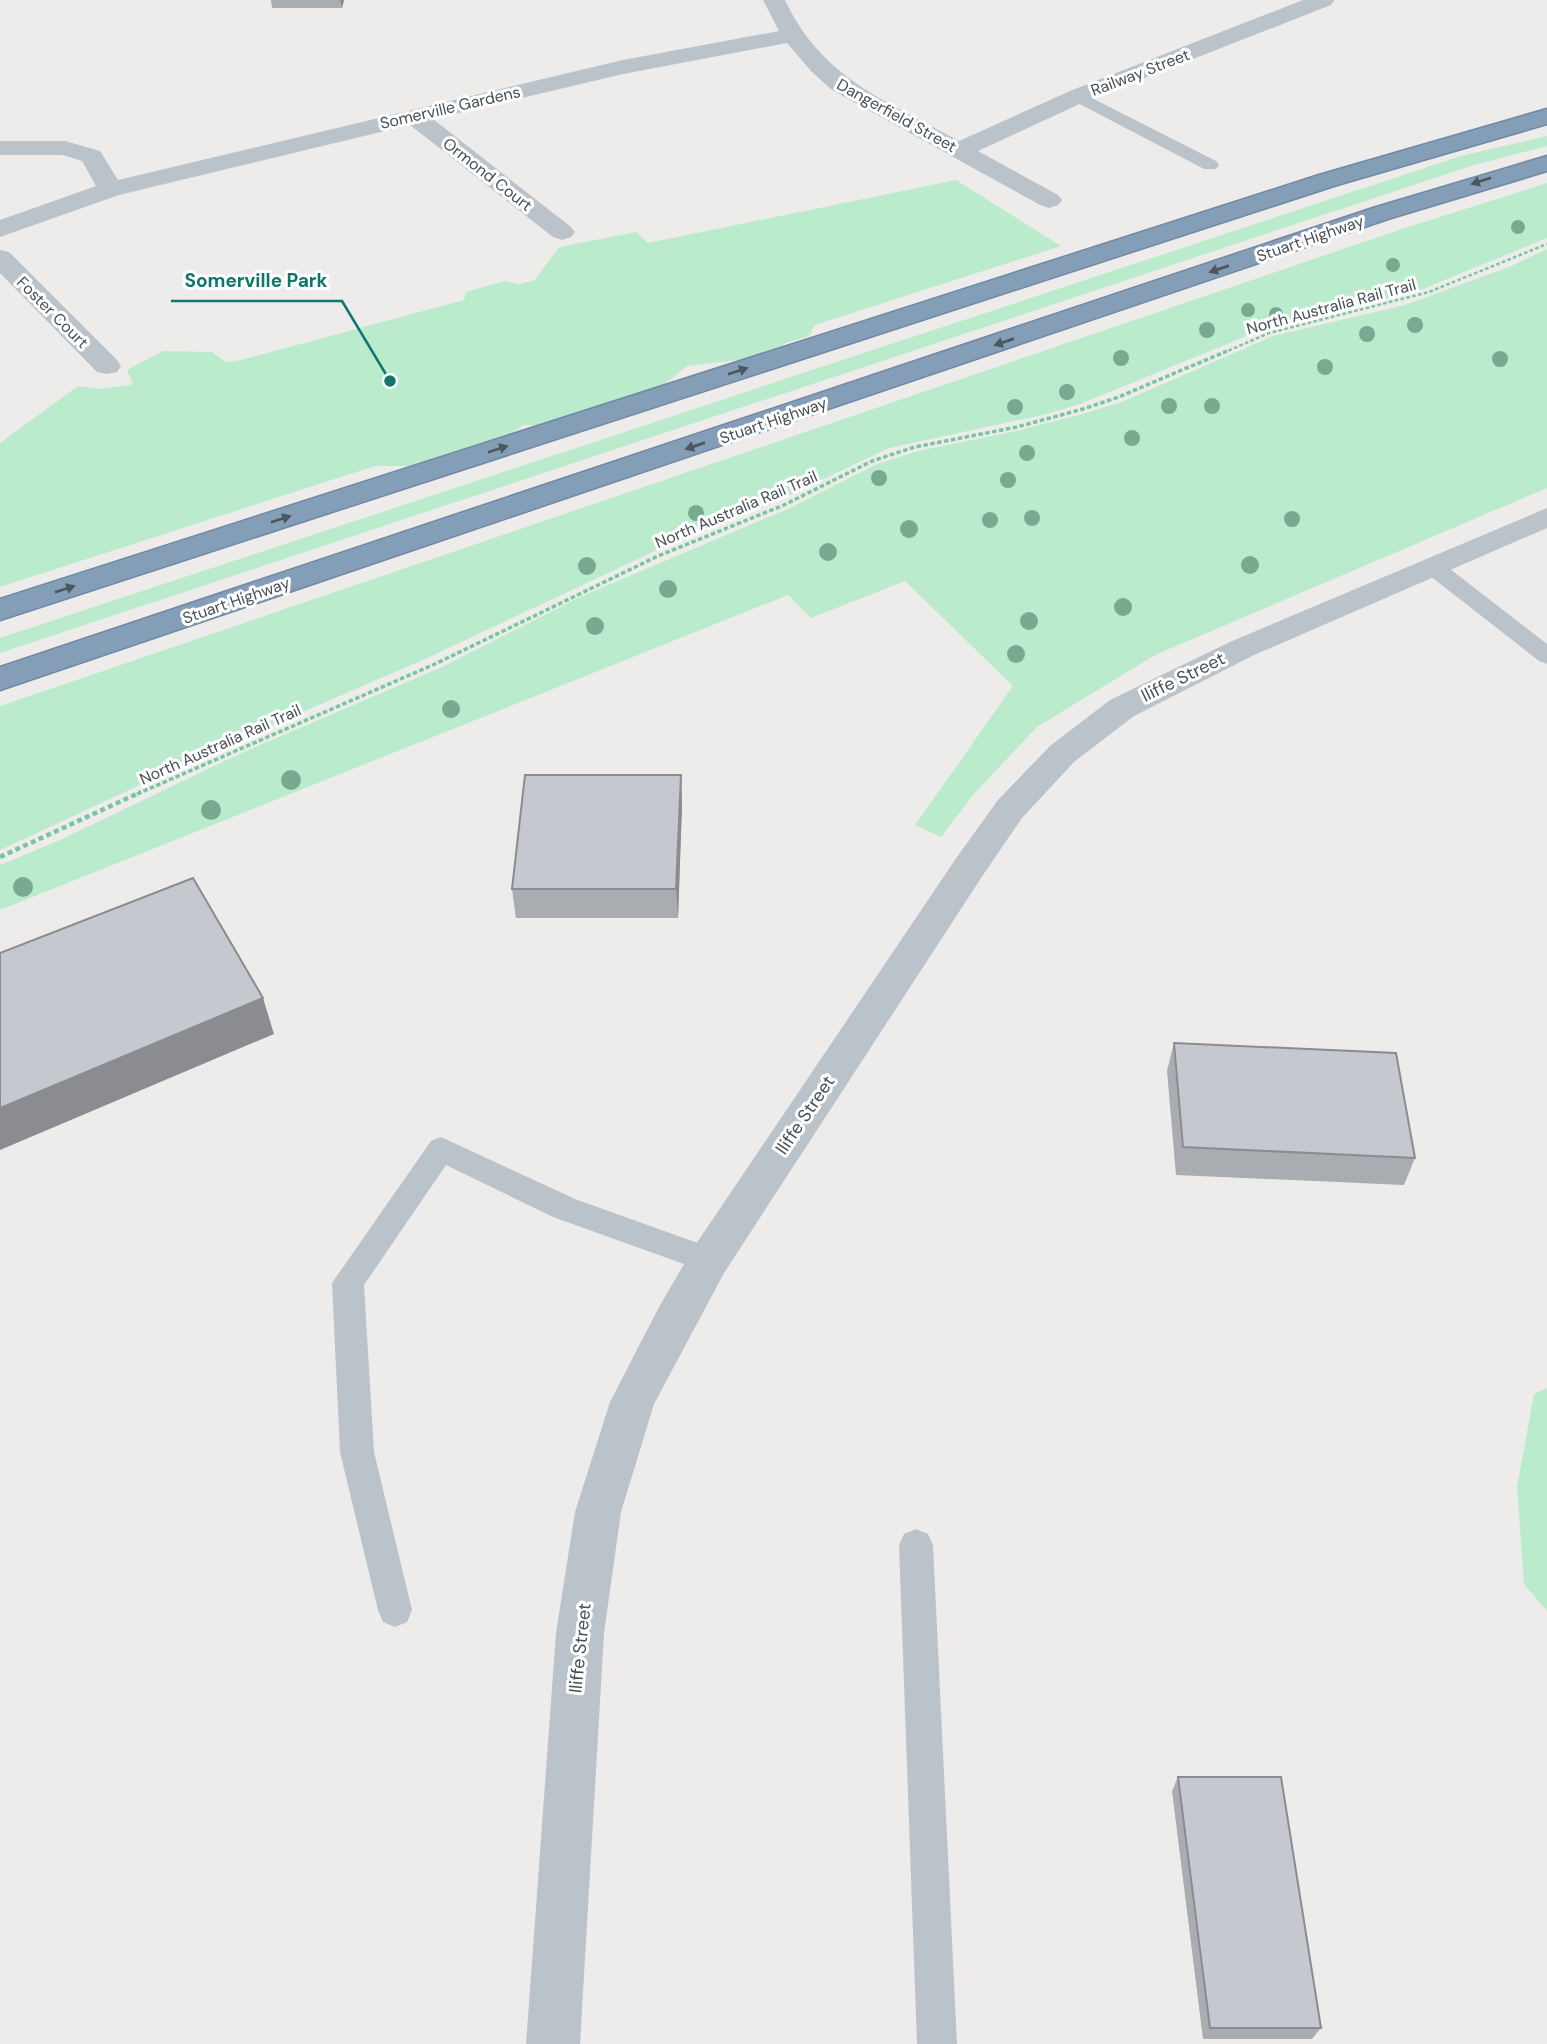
<svg xmlns="http://www.w3.org/2000/svg" width="1547" height="2044" font-family="'DM Sans',sans-serif">
<style>
.green{fill:#bbebcd}
.lines{fill:none;stroke-linecap:round;stroke-linejoin:round}
.highway-casing{stroke:#7189a4;stroke-width:3}
.path-far2{stroke:#76c69e;stroke-width:2.5;stroke-dasharray:3.5 2.5;stroke-linecap:butt}
.path-far1{stroke:#76c69e;stroke-width:3.5;stroke-dasharray:4.5 2.5;stroke-linecap:butt}
.path{stroke:#76c69e;stroke-width:4.5;stroke-dasharray:5 3.5;stroke-linecap:butt}
.lane{fill:#bac3ca;fill-rule:evenodd}
.street{fill:#bac3ca;fill-rule:evenodd}
.highway{fill:#859eb8;fill-rule:evenodd}
.tree{fill:#7aa991}
.wall{fill:#a9acb1}
.shaded-wall{fill:#8a8c90}
.building{fill:#c5c8ce;stroke:#8a8c90;stroke-width:2}
.oneway{fill:#4b5761}
.labels{text-anchor:middle;stroke-width:6;stroke-linejoin:round;paint-order:stroke}
.far-street-label{font-size:16px;fill:#454f57;stroke:#fff}
.street-label{font-size:18px;fill:#454f57;stroke:#fff}
.leader{fill:none;stroke:#0f766e;stroke-width:2.5}
.callout-dot{fill:#0f766e;stroke:#fff;stroke-width:2.5}
.callout-label{font-size:19px;text-anchor:middle;font-weight:bold;fill:#0f766e;stroke:#fff;stroke-width:6;stroke-linejoin:round;paint-order:stroke}
</style>
<rect width="100%" height="100%" fill="#eeebeb"/>
<path class="green" d="M1547 136V146L1474 165 0 653V638L1461 156Z
M956 180 1061 246 815 325 809 336 785 343 773 356 687 366 660 388 600 427 524 425 500 440 463 471 424 466H375L0 587V443L78 386 100 389 131 385 132 381 127 370 163 351 212 352 226 362 241 360 464 300 466 292 504 281 520 284 535 280 559 247 636 232 648 243Z
M1547 183V238L1423 289 1264 329 1080 404 1047 414 889 448 777 501 653 552 425 659 224 746 0 850V706L1402 229Z
M1547 249V488L1155 655 1037 727 973 795 941 837 915 825 1013 686 905 581 811 618 788 595 0 910V865L60 840 235 756 442 667 582 596 790 508 877 464 918 451 1020 430 1090 412 1124 401 1273 336 1405 305 1509 267Z
M1547 1388V1611L1524 1584 1517 1487 1534 1394Z"/>
<g class="lines">
<g class="highway-casing">
<path id="highway" d="M1547 109V124L1337 185 0 620V599L1319 175Z
M1547 156V171L1391 218 0 690V667L1373 208Z"/>
</g>
<path class="path-far2" d="M1223 353 1269 333 1429 292 1547 244"/>
<path class="path-far1" d="M137 794 435 664 658 556 784 505 872 461 915 447 1017 427 1083 409 1116 398 1227 351"/>
<path class="path" d="M0 857 141 792"/>
<path class="lane" d="M1078 91 1216 161 1219 165 1216 169H1204L1072 100 1069 96Z
M1433 560 1441 562 1547 644V664L1539 661 1425 572 1422 567 1425 562Z
M441 1137 575 1199 720 1251 724 1260 720 1269 709 1273 553 1217 446 1165 364 1285 374 1452 412 1610 407 1622 395 1627 383 1622 378 1610 340 1452 332 1283 431 1141Z
M916 1529 928 1534 933 1545 957 2044H917L899 1545 904 1534Z"/>
<path class="street" d="M763 0H785C822 79 887 101 959 141L1070 91 1303 0H1334L1331 5 1086 101 978 151 1058 195 1062 200 1058 205 1049 208 1040 205 832 90 811 71 787 43 623 74 433 119 571 227 575 232 571 237 562 240 553 237 410 125 119 195 0 237V220L96 186 82 161 63 155H0V141H65L100 151 118 180 623 60 779 31Z
M0 250 9 252 117 360 121 366 117 372 107 374 97 372 0 273Z
M1547 508V528L1252 656 1134 716 1074 762 1022 818 983 875 724 1273 654 1404 621 1512 604 1633 580 2044H526L556 1633 575 1512 610 1402 659 1307 694 1247 957 857 998 800 1050 746 1110 700 1230 642Z"/>
<use href="#highway" class="highway"/>
</g>
<g class="tree">
<circle cx="1518" cy="227" r="7"/>
<circle cx="1393" cy="265" r="7"/>
<circle cx="1248" cy="310" r="7"/>
<circle cx="1276" cy="314" r="7"/>
<circle cx="1415" cy="325" r="8"/>
<circle cx="1207" cy="330" r="8"/>
<circle cx="1367" cy="334" r="8"/>
<circle cx="1121" cy="358" r="8"/>
<circle cx="1500" cy="359" r="8"/>
<circle cx="1325" cy="367" r="8"/>
<circle cx="1067" cy="392" r="8"/>
<circle cx="1169" cy="406" r="8"/>
<circle cx="1212" cy="406" r="8"/>
<circle cx="1015" cy="407" r="8"/>
<circle cx="1132" cy="438" r="8"/>
<circle cx="1027" cy="453" r="8"/>
<circle cx="879" cy="478" r="8"/>
<circle cx="1008" cy="480" r="8"/>
<circle cx="696" cy="513" r="8"/>
<circle cx="1032" cy="518" r="8"/>
<circle cx="1292" cy="519" r="8"/>
<circle cx="990" cy="520" r="8"/>
<circle cx="909" cy="529" r="9"/>
<circle cx="828" cy="552" r="9"/>
<circle cx="1250" cy="565" r="9"/>
<circle cx="587" cy="566" r="9"/>
<circle cx="668" cy="589" r="9"/>
<circle cx="1123" cy="607" r="9"/>
<circle cx="1029" cy="621" r="9"/>
<circle cx="595" cy="626" r="9"/>
<circle cx="1016" cy="654" r="9"/>
<circle cx="451" cy="709" r="9"/>
<circle cx="291" cy="780" r="10"/>
<circle cx="211" cy="810" r="10"/>
<circle cx="23" cy="887" r="10"/>
</g>
<path class="wall" d="M271 0H344L342 8H272Z
M681 775 682 805 678 918H516L512 889Z
M1174 1043 1415 1158 1404 1185 1176 1175 1167 1071Z
M1178 1777 1321 2028 1312 2039H1203L1172 1791Z"/>
<path class="shaded-wall" d="M340 0H344L342 8Z
M681 775 682 805 678 918 676 889Z
M263 998 274 1034 0 1150V1108Z"/>
<path class="building" d="M525 775H681L676 889H512Z
M193 878 263 998 0 1108V953Z
M1174 1043 1396 1053 1415 1158 1183 1147Z
M1178 1777H1281L1321 2028H1210Z"/>
<defs><path id="oneway-solid" d="M-6-.8H1V-3.2L6.5 0L1 3.2V.8H-6Z" transform="scale(1.75)"/></defs>
<g class="oneway">
<use href="#oneway-solid" transform="translate(1481 181) rotate(162)"/>
<use href="#oneway-solid" transform="translate(1219 269) rotate(161)"/>
<use href="#oneway-solid" transform="translate(1004 342) rotate(161)"/>
<use href="#oneway-solid" transform="translate(738 371) rotate(-18)"/>
<use href="#oneway-solid" transform="translate(695 446) rotate(161)"/>
<use href="#oneway-solid" transform="translate(498 449) rotate(-18)"/>
<use href="#oneway-solid" transform="translate(281 519) rotate(-18)"/>
<use href="#oneway-solid" transform="translate(65 589) rotate(-18)"/>
</g>
<g class="labels">
<g class="far-street-label">
<text transform="translate(1140 72) rotate(-21)" y="6">Railway Street</text>
<text transform="translate(450 107) rotate(-13)" y="6">Somerville Gardens</text>
<text transform="translate(897 115) rotate(29)" y="6">Dangerfield Street</text>
<text transform="translate(488 174) rotate(38)" y="6">Ormond Court</text>
<text transform="translate(1310 238) rotate(-19)" y="6">Stuart Highway</text>
<text transform="translate(1331 306) rotate(-15)" y="6">North Australia Rail Trail</text>
<text transform="translate(53 312) rotate(45)" y="6">Foster Court</text>
<text transform="translate(773 420) rotate(-19)" y="6">Stuart Highway</text>
<text transform="translate(736 509) rotate(-23)" y="6">North Australia Rail Trail</text>
<text transform="translate(236 600) rotate(-19)" y="6">Stuart Highway</text>
<text transform="translate(220 744) rotate(-24)" y="6">North Australia Rail Trail</text>
</g>
<g class="street-label">
<text transform="translate(1183 677) rotate(-26)" y="6">Iliffe Street</text>
<text transform="translate(805 1115) rotate(-56)" y="6">Iliffe Street</text>
<text transform="translate(580 1648) rotate(-84)" y="6">Iliffe Street</text>
</g>
</g>
<path class="leader" d="M390 381L342 301H171"/>
<circle class="callout-dot" cx="390" cy="381" r="7"/>
<g class="callout-label">
<text x="256" y="287">Somerville Park</text>
</g>
</svg>
